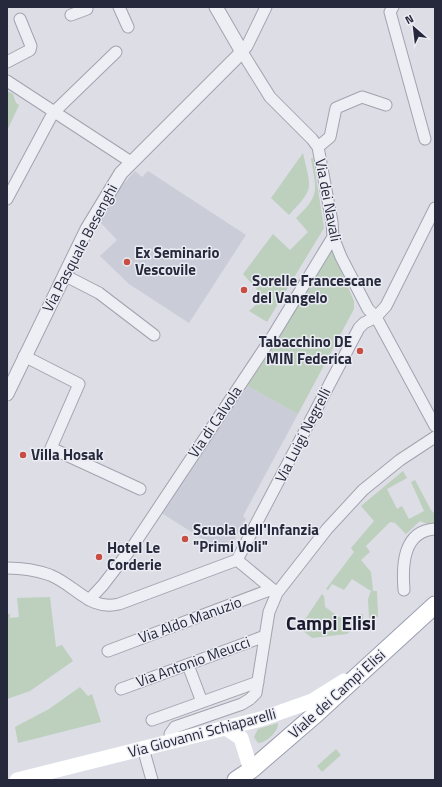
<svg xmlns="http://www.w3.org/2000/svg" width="442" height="787" font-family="'Titillium Web',sans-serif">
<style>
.built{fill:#caccd7}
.green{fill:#bdcfbd}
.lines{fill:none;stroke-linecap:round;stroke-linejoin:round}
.minor-casing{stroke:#a2a3af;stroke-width:13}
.tertiary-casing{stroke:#a2a3af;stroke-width:15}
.primary-casing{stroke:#9c9fb1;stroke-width:19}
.minor{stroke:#eeeff4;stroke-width:11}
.tertiary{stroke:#eeeff4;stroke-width:13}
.secondary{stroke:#fff;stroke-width:15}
.primary{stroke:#fff;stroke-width:17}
.poi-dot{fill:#c84e43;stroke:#ebecf3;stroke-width:1.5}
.labels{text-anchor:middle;stroke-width:3;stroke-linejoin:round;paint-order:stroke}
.street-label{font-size:15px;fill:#26293b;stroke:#ebecf3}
.poi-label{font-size:15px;font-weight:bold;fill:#26293b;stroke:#ebecf3;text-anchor:start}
.district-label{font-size:19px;font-weight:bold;fill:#191b2c;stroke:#ebecf3}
</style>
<rect width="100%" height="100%" fill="#dcdde5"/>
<path class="built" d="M135 171 142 177 148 171 246 235 189 323 129 284 100 256 117 240 99 221 118 190Z
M246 385 298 414 243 516 246 519 226 554 160 512Z"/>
<path class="green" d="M7 91 13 94 16 103 19 105 7 131Z
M303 153C311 190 315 187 289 215L271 198Z
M311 158H313L324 228 267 322 249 311 264 297 243 274 273 234 290 250 308 232 296 218C321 194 316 191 311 158Z
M331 248 354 301V309L298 414 246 385Z
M403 471 407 478 387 489 397 509 402 506 409 519 424 511 411 482 415 480 431 510 435 514V524L432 526 420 521 406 534 395 523 390 522 366 546 370 552 361 560 371 572 373 591H377L378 617 369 618 368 599 371 591 352 579 344 590 332 584 328 590 326 589 354 552 351 548 374 521 361 506Z
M322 594 324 596 325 607 339 617 363 614V620L347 634 312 638 302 630 306 618Z
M50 597 56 647 62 645 73 661 30 691 7 699V614H10V618L19 617 17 598Z
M80 687 88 696 92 694 101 722 18 743 15 727 49 709Z
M278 723C279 731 266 743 258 743L254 737 258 729Z
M336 749 341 755 322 772 317 766Z"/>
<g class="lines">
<g class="minor-casing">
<path id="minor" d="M119 7 128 27
M266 7 247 46 242 52 270 97 312 139 318 147 332 222 333 237 341 257 368 309 376 317 435 426
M393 7 390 12 425 139
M71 15 87 9 86 7
M7 62 30 50 31 46 20 19
M7 81 131 162
M318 147 330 137 336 108 362 97 386 105
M7 199 53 113 116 52
M64 275 99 293 154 335
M24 356 79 384 51 448 140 489
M237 560 359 328 364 323 376 317 386 306 435 208
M7 568C22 568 36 570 50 575 77 586 89 611 119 604L237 560 277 593
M404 590C402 565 403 531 435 529
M89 600 103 585 133 546 274 334 333 237
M108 651 272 589
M188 665 202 702
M121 689 265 636
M152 720 258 682
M171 741 170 734 175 727 242 704 250 699 256 693 269 612 277 593 327 529 363 490 400 460 435 437
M143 748 152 780"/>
</g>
<g class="tertiary-casing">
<path id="tertiary" d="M7 394 87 229 121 173 242 52 216 7"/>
</g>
<g class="primary-casing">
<path id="primary" d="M236 780 251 770 317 713 435 605"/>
</g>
<use href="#minor" class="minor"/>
<use href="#tertiary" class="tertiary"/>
<path class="secondary" d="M226 728 241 738 251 770
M17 780 261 719 312 701 344 681"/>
<use href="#primary" class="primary"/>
</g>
<g class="poi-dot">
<circle cx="127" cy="262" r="4"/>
<circle cx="244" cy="290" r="4"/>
<circle cx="360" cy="351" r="4"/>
<circle cx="23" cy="455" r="4"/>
<circle cx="185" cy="539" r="4"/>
<circle cx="99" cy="557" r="4"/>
</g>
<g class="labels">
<g class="street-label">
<text transform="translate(328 200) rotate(79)" y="5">Via dei Navali</text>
<text transform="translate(80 248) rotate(-62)" y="5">Via Pasquale Besenghi</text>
<text transform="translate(215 422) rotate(-56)" y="5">Via di Calvola</text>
<text transform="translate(303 435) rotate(-63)" y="5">Via Luigi Negrelli</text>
<text transform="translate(190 620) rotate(-20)" y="5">Via Aldo Manuzio</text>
<text transform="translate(193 662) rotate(-20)" y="5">Via Antonio Meucci</text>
<text transform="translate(337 694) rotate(-42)" y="5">Viale dei Campi Elisi</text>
<text transform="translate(202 733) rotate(-15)" y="5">Via Giovanni Schiaparelli</text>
</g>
<g class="poi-label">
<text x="135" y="258">Ex Seminario<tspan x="135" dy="17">Vescovile</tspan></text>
<text x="252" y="286">Sorelle Francescane<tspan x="252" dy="17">del Vangelo</tspan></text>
<text x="352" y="347" text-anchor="end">Tabacchino DE<tspan x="352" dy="17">MIN Federica</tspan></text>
<text x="31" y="460">Villa Hosak</text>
<text x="193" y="535">Scuola dell'Infanzia<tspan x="193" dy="17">"Primi Voli"</tspan></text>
<text x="107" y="553">Hotel Le<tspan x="107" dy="17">Corderie</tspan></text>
</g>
<g class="district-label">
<text x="331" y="630">Campi Elisi</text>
</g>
</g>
<rect width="442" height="787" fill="none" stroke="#26293b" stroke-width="16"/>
<g transform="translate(414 28) rotate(332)" stroke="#ebecf3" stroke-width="3" paint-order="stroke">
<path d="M0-3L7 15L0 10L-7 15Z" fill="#26293b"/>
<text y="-6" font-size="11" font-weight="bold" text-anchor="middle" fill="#26293b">N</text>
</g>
</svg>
